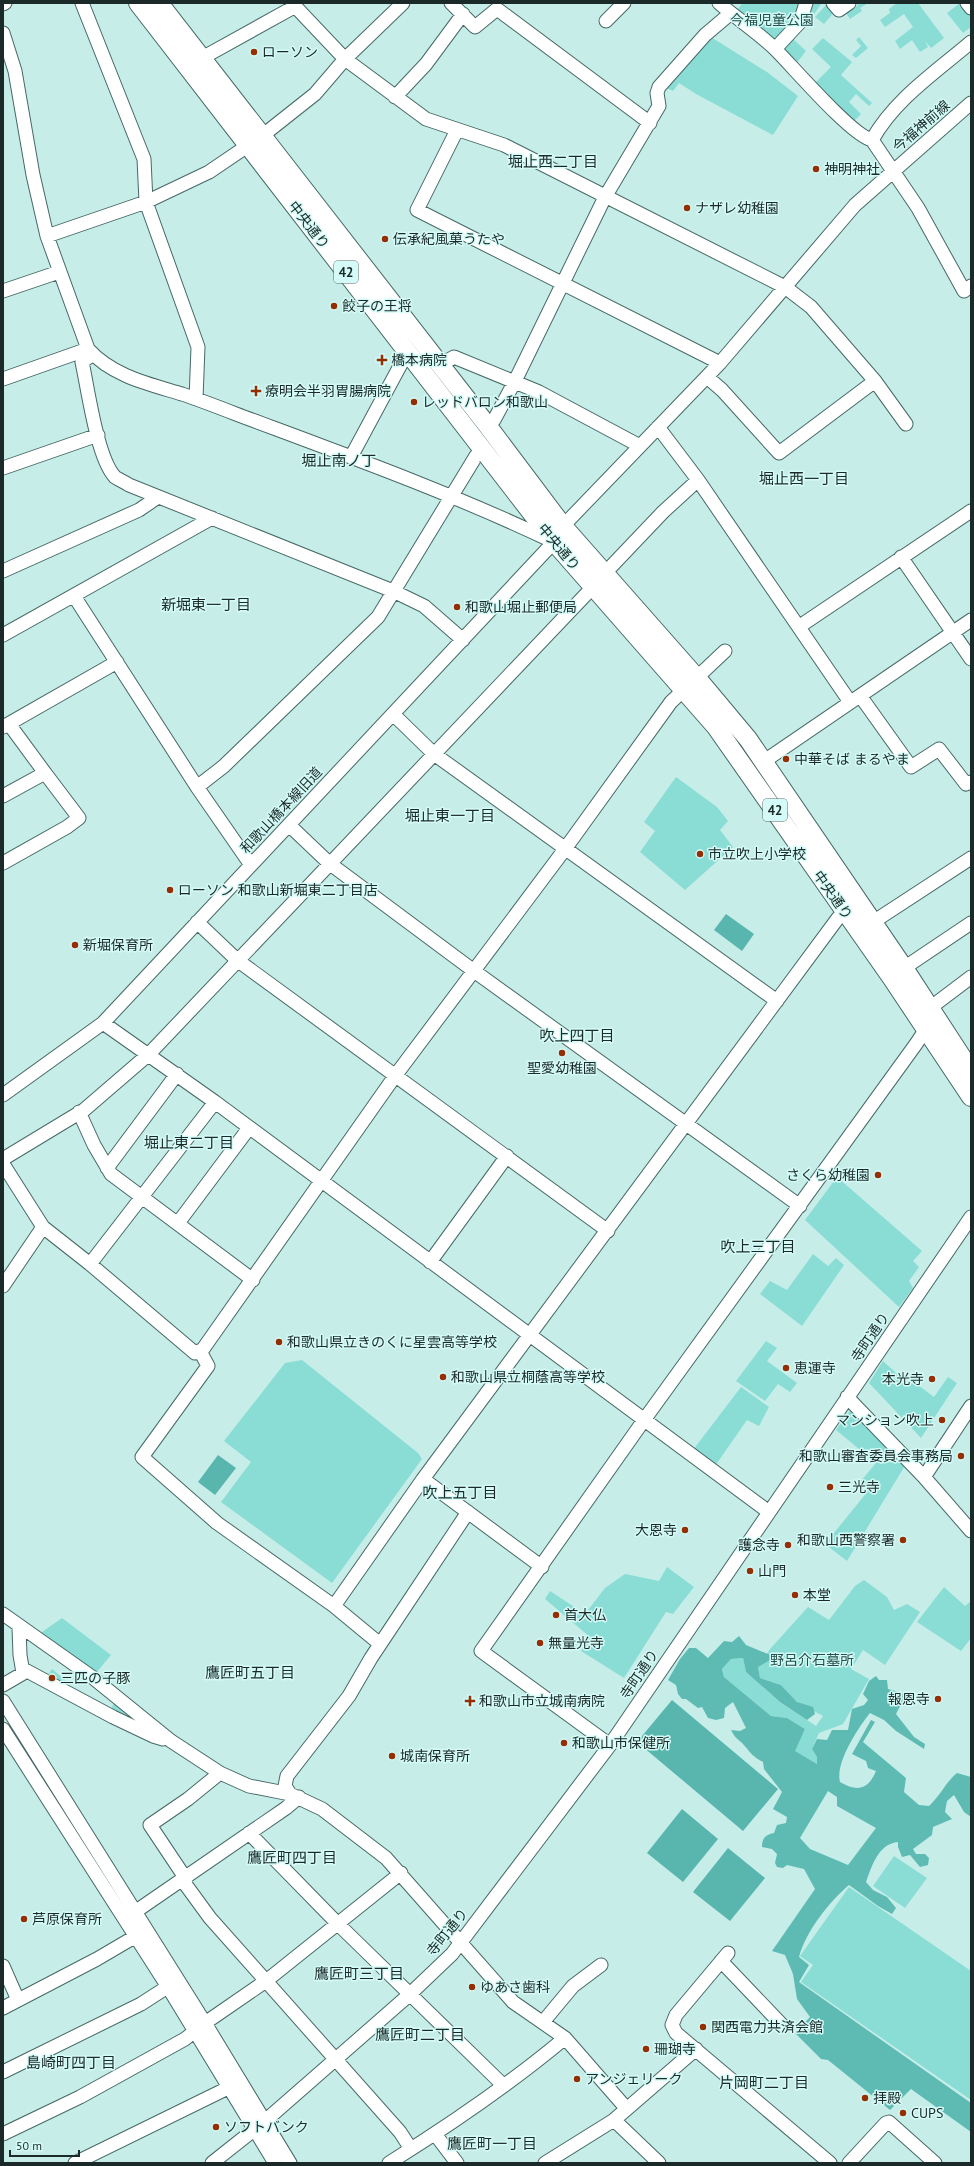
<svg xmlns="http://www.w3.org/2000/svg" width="974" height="2166" font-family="'PT Sans','Noto Sans JP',sans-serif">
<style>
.green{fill:#89ddd5}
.forest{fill:#5ebbb4;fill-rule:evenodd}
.water{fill:#58b6af}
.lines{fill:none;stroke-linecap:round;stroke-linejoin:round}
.minor-casing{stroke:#466966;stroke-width:15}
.highway-casing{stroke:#466966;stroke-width:20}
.minor{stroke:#fff;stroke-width:13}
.highway{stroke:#fff;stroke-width:18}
.poi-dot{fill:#942e03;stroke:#d4fbf7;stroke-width:1.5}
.labels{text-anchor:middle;stroke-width:3;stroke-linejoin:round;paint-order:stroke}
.shield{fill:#d4fbf7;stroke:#526966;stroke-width:1}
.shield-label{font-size:13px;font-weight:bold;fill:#1b2a28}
.park-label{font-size:14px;fill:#25504c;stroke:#d4fbf7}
.poi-label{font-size:14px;fill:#1b2a28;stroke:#d4fbf7;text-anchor:start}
.street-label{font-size:14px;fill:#1b2a28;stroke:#d4fbf7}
.neighbourhood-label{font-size:15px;fill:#1b2a28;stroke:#d4fbf7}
</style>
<rect width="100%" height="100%" fill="#c7ede9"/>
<path class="green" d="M743 3H803V14L774 44 735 12Z
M809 3H822L805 27 801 24Z
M828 3 835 11 824 24 815 17Z
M857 3H868L860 8 862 11 850 19 846 13 858 5Z
M897 3H918L944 38 931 48 925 41 928 47 920 52 912 40 900 49 895 41 913 27 904 14 885 27 880 20 890 13 889 9Z
M960 3H963L971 13V27L963 33 947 13Z
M706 34 767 72 798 96 773 135 696 94 679 83 673 91 664 87Z
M790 36 806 51 795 65 781 46Z
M859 37 868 48 856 58 852 55 861 46 856 40Z
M823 38 852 62 841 75 872 103 869 106 856 94 849 102 861 114 854 121 815 83 831 67 812 49Z
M676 777 717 807 728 821 720 830 733 847 685 890 640 852 655 831 644 822Z
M837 1177 922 1251 913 1261 919 1267 909 1281 913 1288 899 1307 805 1220Z
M813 1254 828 1266 836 1258 844 1265 802 1326 760 1294 770 1281 787 1290Z
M766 1341 777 1348 767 1361 797 1383 790 1392 778 1384 765 1401 736 1381Z
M302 1360 418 1453 422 1459 332 1583 221 1502 251 1462 224 1441 285 1363Z
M883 1361 909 1385 914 1382 934 1397 948 1377 957 1383 921 1438 869 1383Z
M741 1387 769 1407 759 1426 747 1420 715 1466 693 1450Z
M851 1409 906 1464 847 1561 825 1544 868 1491 860 1482 876 1463 836 1430Z
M667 1567 694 1587 673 1614 666 1612 624 1678 581 1651 590 1637 545 1599 550 1591 585 1614 605 1588 625 1574 659 1581Z
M864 1580 887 1597 894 1610 907 1604 920 1612 885 1665 863 1650 851 1669 869 1679 843 1724 819 1733 812 1749 817 1757V1764L794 1751 805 1729 787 1718 771 1716 724 1677 722 1669 731 1659 743 1658 746 1672 780 1702 816 1726 823 1716 797 1702 781 1685 760 1678 758 1667 770 1649 808 1607 829 1620 855 1586Z
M944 1587 965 1606 971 1601V1638L961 1651 917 1622Z
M62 1618 111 1655 96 1673 35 1637Z
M52 1669 69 1683 66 1688 47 1676Z
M114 1703 134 1721 110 1711Z
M894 1856 927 1878 905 1908 873 1886Z
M849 1887 971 1971V2100L801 1982 813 1965 800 1956Z"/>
<path class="forest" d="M739 1636 746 1645 775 1657 758 1667 760 1678 781 1685 797 1702 813 1707 815 1714 807 1720 780 1702 746 1672 743 1658 731 1659 722 1669 724 1677 771 1716 787 1718 805 1729 795 1751 817 1764V1757L812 1749 817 1739 827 1740 832 1730H848L852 1709 864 1705 868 1700 863 1694 869 1681 876 1676 879 1680H887L888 1689 906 1694 896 1714 914 1737 925 1744 924 1749 896 1731 884 1720 870 1713C858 1728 835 1763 840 1782 857 1792 868 1790 876 1771L868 1768 866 1761 852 1754 871 1720 875 1722 863 1742 906 1778 904 1792 919 1805 929 1806C940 1796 946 1782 957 1773L971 1777V1817L964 1812 954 1795 947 1801 945 1812 952 1819 933 1827 932 1835 913 1849 916 1854H925L929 1858 928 1865 920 1867 910 1855 902 1857 898 1847V1842C878 1844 872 1866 866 1882L873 1890 887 1897 896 1908 892 1914 878 1906 849 1885C829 1902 806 1931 799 1957L809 1965 799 1982 971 2103V2132L911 2089 890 2110 828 2060 821 2059 795 2033 810 2017 797 1999 793 1974 785 1955 772 1951 815 1889 804 1869 787 1865 783 1868 777 1867 775 1863 777 1854 772 1849 762 1847C762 1838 765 1835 774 1833L777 1825 786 1823 787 1817 773 1809 782 1792 764 1769 763 1762C750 1755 751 1752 741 1742 736 1738 734 1736 731 1730L740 1731 746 1728 733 1702 725 1708 724 1718 716 1720 708 1718 702 1707 698 1708 686 1699H682L678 1694 676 1685 668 1680 680 1659 689 1648H696L708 1658 724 1641 732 1642ZM828 1791 837 1797V1806L876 1828 848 1865 810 1849 800 1838Z"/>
<path class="water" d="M726 914 754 934 742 951 714 930Z
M218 1455 236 1468 215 1495 198 1482Z
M672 1700 778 1789 743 1831 637 1742Z
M682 1809 718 1839 683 1882 647 1853Z
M728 1848 765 1878 730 1921 693 1892Z"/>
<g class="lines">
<g class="minor-casing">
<path id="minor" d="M82 3 144 159 146 202 198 347 196 399
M292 3 345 59 426 119 504 145 785 287 811 307 875 381 906 424
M451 3 475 27 497 9 650 123
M719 3C737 19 759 33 776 50 794 68 852 136 872 140L918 208 964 291 971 286
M833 3 839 10 849 3
M967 3 971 8
M3 4 5 3
M606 21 624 3
M3 33 15 71 33 175 47 236 88 349C112 376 149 384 182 394 200 400 218 407 236 414 343 454 449 492 552 541
M775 49 800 22 806 3
M202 58 294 7
M395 97 426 64 463 14
M457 130 417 210 720 363
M872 140C895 99 936 72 971 42
M47 236 146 202 209 172 262 136 315 94 345 59 403 3
M3 291 59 272
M93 354 82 362C88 389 97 458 115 477 119 480 125 482 129 485L393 591 424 606 463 640
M440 365 454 357 539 392 640 446
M707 377 722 390 779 453 875 381
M3 379 88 349
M487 425 494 420 515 381 605 197 659 106 657 93 659 87 705 35 731 13
M658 427 698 480 850 702
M351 457 408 351
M3 468 98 435
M901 557 971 659
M3 571 139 510 158 497
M605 573 663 512 698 480
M74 596 197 787 251 865
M800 626 971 511
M3 635 212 518
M861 697 911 767 939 749 966 784 971 782
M393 714 434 754 777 1001
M3 727 117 662
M763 762 971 620
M197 787 224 766 378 617 476 456 486 452
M3 796 45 773 9 724
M289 825 329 863 474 971 800 1206
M3 863 67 827 79 818 45 773
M197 922 237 960 608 1231
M904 968 971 923
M103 1023 215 1102 769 1512
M3 1095 103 1023 554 542 563 526 720 363 855 205 971 103
M79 1112 94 1145 111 1174 253 1280
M3 1159 84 1110 149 1054 593 587
M3 1164 43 1227 90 1264 195 1353 203 1349 395 1076 565 849 671 702 725 651
M107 1168 177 1074
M178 1223 249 1128
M430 1262 507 1156
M90 1264 215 1102
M3 1286 43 1227
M200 1351 208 1366 142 1457 217 1523 334 1606 380 1644
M847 1397 924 1477 971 1531
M924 1477 971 1406
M423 1479 542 1567
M334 1606 423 1479 838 918 845 913 873 922 971 858
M3 1614 92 1677 171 1741 220 1773 249 1786 290 1794 322 1809 386 1858 513 2002 565 2038 626 2108
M19 1628 20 1655 23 1673
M3 1685 27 1671 113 1717 153 1736 163 1739
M3 1701 205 2023 290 2163
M3 1729 168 1987 275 2163
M610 1745 481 1651 644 1420 916 1044 926 1029 930 1008 971 977
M290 1794 285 1786 287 1776 349 1696 371 1658 468 1512
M249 1833 338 1924 503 2085
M186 1879 150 1825 188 1799 220 1773
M183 1881 210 1918 400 2132 411 2149
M129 1916 286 1808 299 1797
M728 1953 676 2015 672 2025 676 2033 830 2163
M721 1961 782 2025
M3 1966 18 2000
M3 2008 97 1959 143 1932
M543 2022 573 1986 601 1965
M3 2072 141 2004 175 1982
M614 2120 659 2163
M3 2134 80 2097 185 2039 205 2023 266 1981 401 1873
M435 2134 457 2163
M75 2163 230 2087
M212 2163 265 2121 409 1995 452 1954 610 1745 971 1217
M389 2163C450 2125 510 2084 565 2038
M545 2163 614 2120 696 2049
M849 2163 886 2123 889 2122 935 2163"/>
</g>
<g class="highway-casing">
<path id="highway" d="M138 3 554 542 716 727 891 977 971 1097
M159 3 487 425 563 526 697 678 748 739 904 968 971 1071"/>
</g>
<use href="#minor" class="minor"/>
<use href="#highway" class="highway"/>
</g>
<g class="poi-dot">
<circle cx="254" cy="52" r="4"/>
<circle cx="816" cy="169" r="4"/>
<circle cx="687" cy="208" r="4"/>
<circle cx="385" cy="239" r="4"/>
<circle cx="334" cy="306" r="4"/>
<path d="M380 354h4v4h4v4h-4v4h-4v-4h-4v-4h4z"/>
<path d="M254 385h4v4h4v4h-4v4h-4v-4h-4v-4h4z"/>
<circle cx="414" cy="402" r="4"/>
<circle cx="457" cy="607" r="4"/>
<circle cx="786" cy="759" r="4"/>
<circle cx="700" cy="854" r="4"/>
<circle cx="170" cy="890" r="4"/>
<circle cx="75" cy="945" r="4"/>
<circle cx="562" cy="1053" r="4"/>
<circle cx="878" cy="1175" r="4"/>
<circle cx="279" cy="1342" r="4"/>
<circle cx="786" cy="1368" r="4"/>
<circle cx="443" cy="1377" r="4"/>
<circle cx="932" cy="1379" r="4"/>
<circle cx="942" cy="1420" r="4"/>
<circle cx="961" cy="1456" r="4"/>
<circle cx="830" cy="1487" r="4"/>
<circle cx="685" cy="1530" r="4"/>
<circle cx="903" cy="1540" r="4"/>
<circle cx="788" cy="1545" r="4"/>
<circle cx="750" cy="1571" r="4"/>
<circle cx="795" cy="1595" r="4"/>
<circle cx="556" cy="1615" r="4"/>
<circle cx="540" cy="1643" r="4"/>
<circle cx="52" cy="1678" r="4"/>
<circle cx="938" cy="1699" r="4"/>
<path d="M468 1695h4v4h4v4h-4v4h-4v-4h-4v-4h4z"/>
<circle cx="564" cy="1743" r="4"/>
<circle cx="392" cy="1756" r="4"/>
<circle cx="24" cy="1919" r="4"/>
<circle cx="472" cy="1987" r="4"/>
<circle cx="703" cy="2027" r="4"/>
<circle cx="646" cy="2049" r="4"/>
<circle cx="577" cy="2079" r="4"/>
<circle cx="865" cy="2098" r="4"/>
<circle cx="903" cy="2113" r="4"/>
<circle cx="216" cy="2127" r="4"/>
</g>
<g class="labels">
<g class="shield">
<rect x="334" y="261" width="24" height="22" rx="3"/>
<rect x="763" y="799" width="24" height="22" rx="3"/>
</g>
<g class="shield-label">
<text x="346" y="277">42</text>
<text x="775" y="815">42</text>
</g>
<g class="park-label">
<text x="772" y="25">今福児童公園</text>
<text x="812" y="1665">野呂介石墓所</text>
</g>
<g class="poi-label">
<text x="262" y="57">ローソン</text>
<text x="824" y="174">神明神社</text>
<text x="695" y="213">ナザレ幼稚園</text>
<text x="393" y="244">伝承紀風菓うたや</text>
<text x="342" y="311">餃子の王将</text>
<text x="391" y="365">橋本病院</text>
<text x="265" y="396">療明会半羽胃腸病院</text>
<text x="422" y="407">レッドバロン和歌山</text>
<text x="465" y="612">和歌山堀止郵便局</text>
<text x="794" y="764">中華そば まるやま</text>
<text x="708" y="859">市立吹上小学校</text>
<text x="178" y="895">ローソン 和歌山新堀東二丁目店</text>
<text x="83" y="950">新堀保育所</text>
<text x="562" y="1073" text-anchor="middle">聖愛幼稚園</text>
<text x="870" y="1180" text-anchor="end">さくら幼稚園</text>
<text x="287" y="1347">和歌山県立きのくに星雲高等学校</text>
<text x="794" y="1373">恵運寺</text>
<text x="451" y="1382">和歌山県立桐蔭高等学校</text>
<text x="924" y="1384" text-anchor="end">本光寺</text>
<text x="934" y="1425" text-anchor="end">マンション吹上</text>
<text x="953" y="1461" text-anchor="end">和歌山審査委員会事務局</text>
<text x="838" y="1492">三光寺</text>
<text x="677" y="1535" text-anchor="end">大恩寺</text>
<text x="895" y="1545" text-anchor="end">和歌山西警察署</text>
<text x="780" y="1550" text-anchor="end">護念寺</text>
<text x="758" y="1576">山門</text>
<text x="803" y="1600">本堂</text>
<text x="564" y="1620">首大仏</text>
<text x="548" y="1648">無量光寺</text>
<text x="60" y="1683">三匹の子豚</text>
<text x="930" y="1704" text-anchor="end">報恩寺</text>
<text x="479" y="1706">和歌山市立城南病院</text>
<text x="572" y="1748">和歌山市保健所</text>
<text x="400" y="1761">城南保育所</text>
<text x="32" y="1924">芦原保育所</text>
<text x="480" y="1992">ゆあさ歯科</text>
<text x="711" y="2032">関西電力共済会館</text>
<text x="654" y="2054">珊瑚寺</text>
<text x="585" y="2084">アンジェリーク</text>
<text x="873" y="2103">拝殿</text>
<text x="911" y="2118">CUPS</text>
<text x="224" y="2132">ソフトバンク</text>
</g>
<g class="street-label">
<text transform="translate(921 126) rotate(-41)" y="5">今福神前線</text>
<text transform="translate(309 225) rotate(52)" y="5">中央通り</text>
<text transform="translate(559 547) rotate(50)" y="5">中央通り</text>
<text transform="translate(281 810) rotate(-47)" y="5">和歌山橋本線旧道</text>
<text transform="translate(833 895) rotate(55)" y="5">中央通り</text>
<text transform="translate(870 1337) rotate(-56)" y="5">寺町通り</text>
<text transform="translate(639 1674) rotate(-56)" y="5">寺町通り</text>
<text transform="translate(447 1932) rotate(-51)" y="5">寺町通り</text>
</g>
<g class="neighbourhood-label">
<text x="553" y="167">堀止西二丁目</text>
<text x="339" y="466">堀止南ノ丁</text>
<text x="804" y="484">堀止西一丁目</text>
<text x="206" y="610">新堀東一丁目</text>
<text x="450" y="821">堀止東一丁目</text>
<text x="577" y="1041">吹上四丁目</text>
<text x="189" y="1148">堀止東二丁目</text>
<text x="758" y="1252">吹上三丁目</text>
<text x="460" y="1498">吹上五丁目</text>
<text x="250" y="1678">鷹匠町五丁目</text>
<text x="292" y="1863">鷹匠町四丁目</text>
<text x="359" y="1979">鷹匠町三丁目</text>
<text x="420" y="2040">鷹匠町二丁目</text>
<text x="71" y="2068">島崎町四丁目</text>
<text x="764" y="2088">片岡町二丁目</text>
<text x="492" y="2149">鷹匠町一丁目</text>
</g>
</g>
<rect width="974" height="2166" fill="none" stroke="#1b2a28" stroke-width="8"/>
<path d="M10 2150v6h69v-6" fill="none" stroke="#1b2a28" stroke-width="2"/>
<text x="16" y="2150" font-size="12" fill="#1b2a28" stroke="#d4fbf7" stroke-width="3" paint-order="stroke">50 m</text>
</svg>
